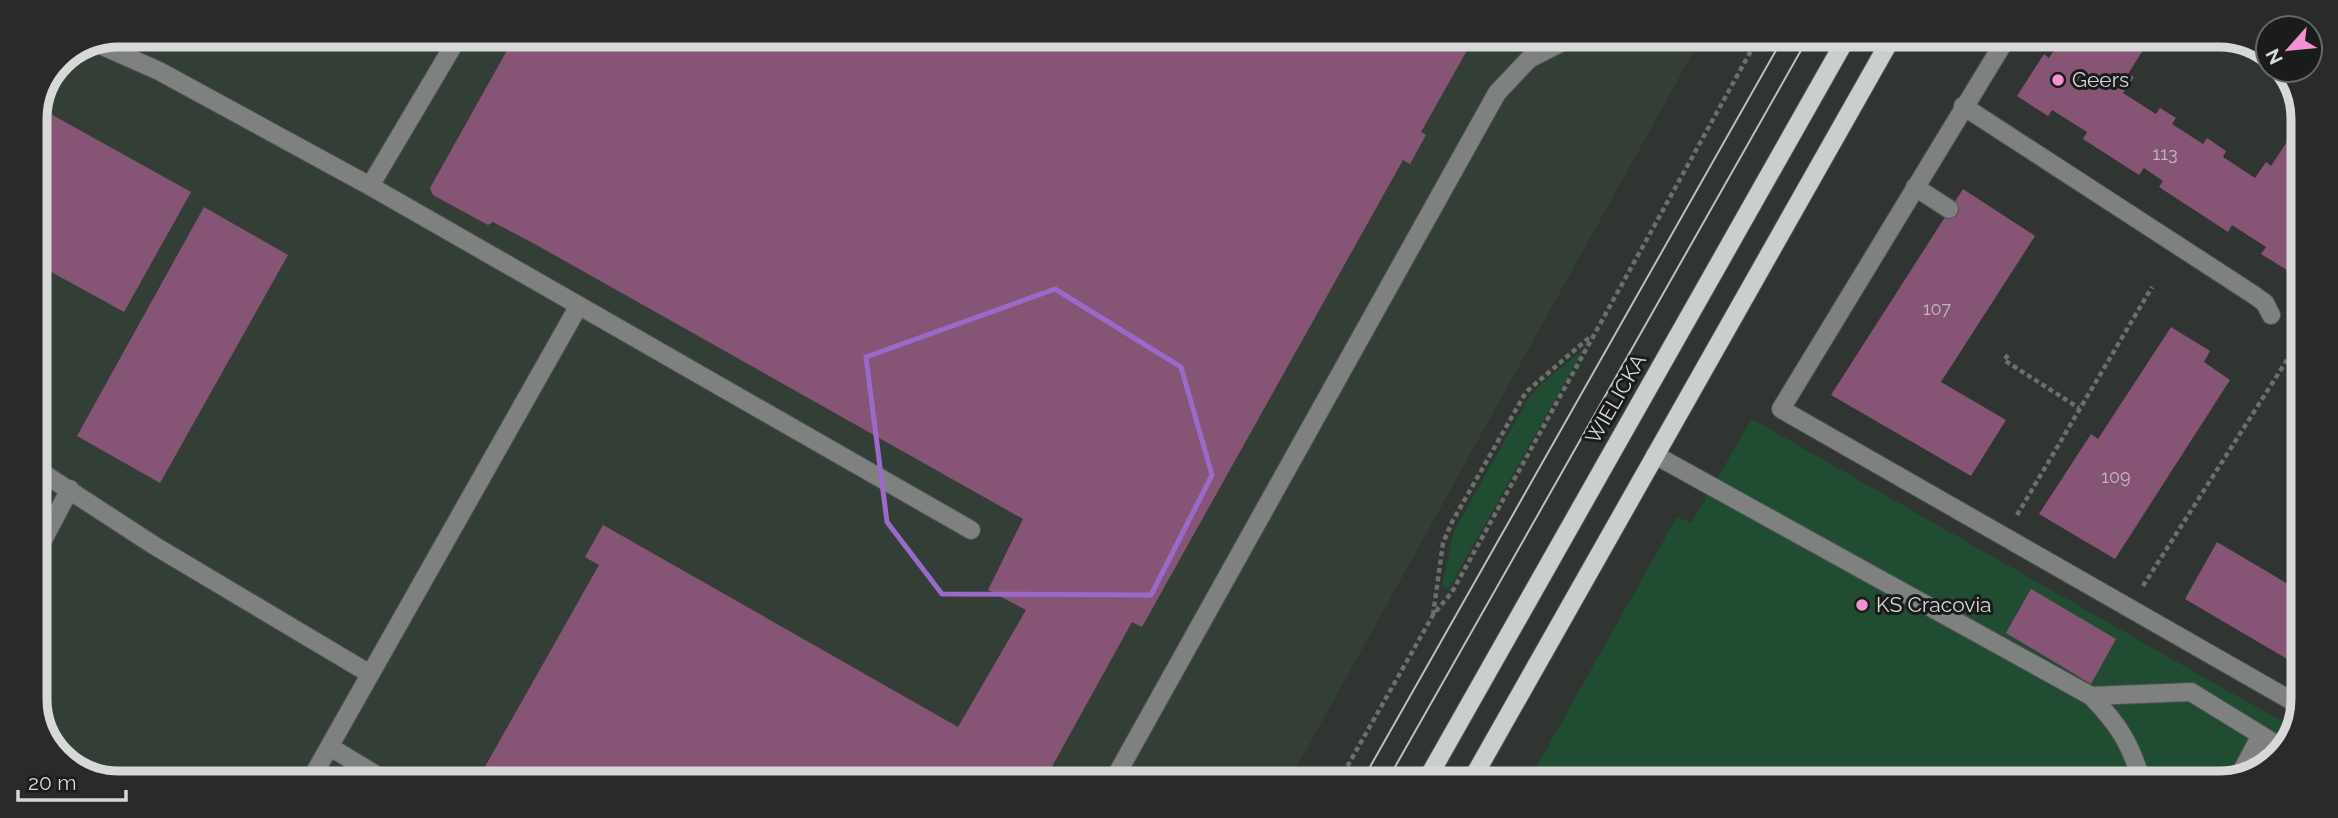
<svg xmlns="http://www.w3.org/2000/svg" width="2338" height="818" font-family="Raleway,sans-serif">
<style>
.built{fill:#333e37}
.green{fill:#204d32}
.building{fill:#865575}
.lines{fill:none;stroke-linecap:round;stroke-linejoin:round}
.minor-casing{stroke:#4e5350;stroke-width:20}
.major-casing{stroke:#4e5350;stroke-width:20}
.path{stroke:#6b6f6d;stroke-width:4.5;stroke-dasharray:5 3.5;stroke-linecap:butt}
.minor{stroke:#7f8180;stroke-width:18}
.major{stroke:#c9cfcb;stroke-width:18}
.tram{stroke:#bbbebc;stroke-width:2}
.marked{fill:none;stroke:#9b69c7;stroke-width:5;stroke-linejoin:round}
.poi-dot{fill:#f491d4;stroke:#1a1c1b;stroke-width:2.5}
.labels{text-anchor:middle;stroke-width:6;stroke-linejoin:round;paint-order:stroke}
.number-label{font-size:18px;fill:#c2b8be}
.poi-label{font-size:21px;fill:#d6d9d7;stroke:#1a1c1b;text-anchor:start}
.street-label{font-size:21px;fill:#d6d9d7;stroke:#1a1c1b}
.rim{fill:none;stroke:#d6d9d7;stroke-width:9}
</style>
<rect width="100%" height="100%" fill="#303532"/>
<path class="built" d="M120 35 1701 38 1289 781 93 779 53 750 35 704V114L60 60Z"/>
<path class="green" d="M1583 350 1448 590 1442 586 1454 531 1528 399 1540 385Z
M1752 419 2226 690 2296 729 2270 766 2219 783 1528 782 1677 517 1691 523Z"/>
<path class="building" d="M515 36H601L1474 38 1421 132 1426 135 1410 164 1403 160 1142 627 1132 622 1044 781 478 779 599 565 585 557 603 525 958 727 1026 610 988 590 1023 519 533 243 493 222 488 225 433 195 430 188Z
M2054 39H2150L2128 74 2134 77 2123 93 2156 114 2160 108 2176 118 2172 124 2203 144 2207 138 2226 151 2223 157 2255 178 2266 162 2271 166 2298 125 2292 121 2301 108 2302 270 2291 263 2287 270 2261 254 2266 247 2232 225 2228 232 2159 187 2163 181 2144 168 2139 175 2083 139 2087 132 2052 110 2048 116 2017 96 2044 54 2049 58 2059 42Z
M2237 39H2245L2259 49 2254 56 2234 43Z
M38 107 191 192 124 312 35 263V114Z
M1963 189 2035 236 1941 382 2006 420 1971 476 1831 395Z
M204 207 288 255 160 483 77 436Z
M2171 327 2210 351 2204 362 2230 380 2115 559 2039 514 2091 434 2098 439Z
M2217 542 2300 591 2299 666 2185 599Z
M2031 589 2116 639 2091 684 2006 633Z"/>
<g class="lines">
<g class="minor-casing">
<path id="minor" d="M2006 39 1781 409 2299 705
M98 44 159 71 370 186 971 530
M1963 106 2254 295 2265 303 2271 315
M370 186 459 36
M1915 187 1949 209
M1655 455 2091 696C2119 725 2131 744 2142 783
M35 468 155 546 370 674
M35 555 70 489
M2091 696 2191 692 2282 748
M330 747 383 779
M2239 776 2261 735
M311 779 578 307
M1113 781 1497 93 1529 59 1570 38"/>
</g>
<g class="major-casing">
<path id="major" d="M1426 781 1846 39
M1471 781 1891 39"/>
</g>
<path class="path" d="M2008 355 2004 360 2079 408
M2017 515 2152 287
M2143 586 2287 360
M1433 615 1443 543 1452 522 1526 392 1591 336
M1339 781 1433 615 1452 592 1758 38"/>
<use href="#minor" class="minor"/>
<use href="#major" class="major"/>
<path class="tram" d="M1362 781 1783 38
M1387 781 1808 38"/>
</g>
<path class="marked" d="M1055 289 1181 367 1212 475 1151 595 942 594 887 522 866 357Z"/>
<g class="poi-dot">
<circle cx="2058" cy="80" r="7"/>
<circle cx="1862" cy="605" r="7"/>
</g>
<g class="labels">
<g class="number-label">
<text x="2165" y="160">113</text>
<text x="1937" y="315">107</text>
<text x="2116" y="483">109</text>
</g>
<g class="poi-label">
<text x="2072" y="87">Geers</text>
<text x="1876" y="612">KS Cracovia</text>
</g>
<g class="street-label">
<text transform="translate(1616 399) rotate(-60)" y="7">WIELICKA</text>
</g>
</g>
<path d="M0 0H2338V818H0ZM119 47H2219A72 72 0 0 1 2291 119V699A72 72 0 0 1 2219 771H119A72 72 0 0 1 47 699V119A72 72 0 0 1 119 47Z" fill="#292b2a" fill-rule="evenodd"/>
<path class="rim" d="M119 47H2219A72 72 0 0 1 2291 119V699A72 72 0 0 1 2219 771H119A72 72 0 0 1 47 699V119A72 72 0 0 1 119 47Z"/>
<g transform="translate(2289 49) rotate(243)"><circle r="33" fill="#1a1c1b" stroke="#656866" stroke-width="2"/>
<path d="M0-5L12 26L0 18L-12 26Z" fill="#f491d4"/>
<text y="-10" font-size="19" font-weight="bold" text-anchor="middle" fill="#d6d9d7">N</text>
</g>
<path d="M18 790v10h108v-10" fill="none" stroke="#d6d9d7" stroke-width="3.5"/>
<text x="28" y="790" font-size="21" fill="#d6d9d7" stroke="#1a1c1b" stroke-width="5" paint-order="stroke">20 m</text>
</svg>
